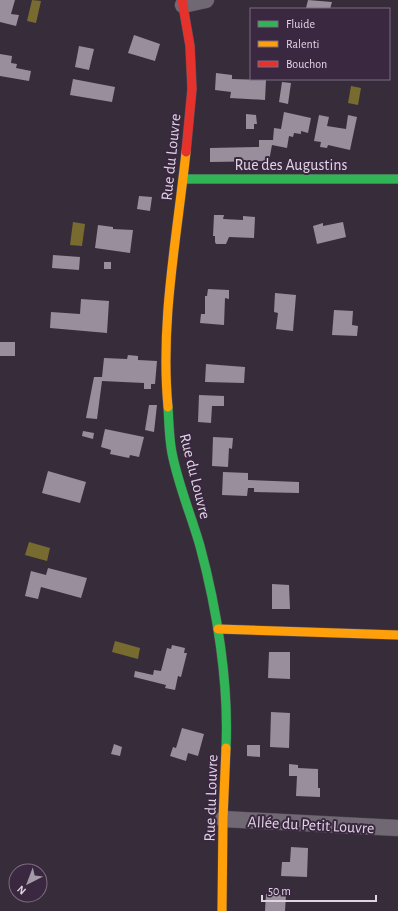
<svg xmlns="http://www.w3.org/2000/svg" width="398" height="911" font-family="'Alegreya Sans',sans-serif">
<style>
.water{fill:#786b30}
.building{fill:#998e9c}
.lines{fill:none;stroke-linecap:round;stroke-linejoin:round}
.street-casing{stroke:#554c57;stroke-width:17}
.fast-casing{stroke:#554c57;stroke-width:10}
.slow-casing{stroke:#554c57;stroke-width:10}
.jam-casing{stroke:#554c57;stroke-width:10}
.street{stroke:#706873;stroke-width:16}
.fast{stroke:#30b455;stroke-width:9}
.slow{stroke:#ff9f0a;stroke-width:9}
.jam{stroke:#e5322d;stroke-width:9}
.labels{text-anchor:middle;stroke-width:4;stroke-linejoin:round;paint-order:stroke}
.street-label{font-size:16px;fill:#e0d4e3;stroke:#3a2740}
</style>
<rect width="100%" height="100%" fill="#372d3a"/>
<path class="water" d="M32 0 41 1 36 23 27 21Z
M351 86 361 88 358 105 348 103Z
M73 222 85 224 82 246 70 245Z
M29 542 50 548 47 561 25 555Z
M115 641 140 648 138 659 112 652Z"/>
<path class="building" d="M0 0H15L11 14 19 15 16 26 0 22Z
M308 0 332 2 330 9H309L306 8Z
M134 35 160 44 155 61 128 53Z
M79 46 94 49 89 70 75 67Z
M0 54 12 56 11 63 17 64 16 68 31 71 29 81 0 76Z
M216 73 232 75V79L266 80 265 100 230 98 231 92 215 90Z
M73 79 115 87 112 102 70 95Z
M282 82 291 83 288 104 279 102Z
M284 112 311 118 308 133 301 131V134L294 133 293 137 289 136 287 148 272 145 269 161 210 162V148L259 147V140H273L274 128 281 129Z
M246 114 256 115 257 124H254V129H246Z
M319 115 329 117 327 126 346 129 348 115 357 117 350 150 328 145 327 148 320 147 321 142 314 141Z
M139 196 152 197 150 211 137 209Z
M214 215H224L223 219 243 220V216L255 217 254 238 229 237 226 244H216L215 242V236H213Z
M343 222 346 237 317 244 313 226 323 223V226Z
M98 225 113 227V229L133 230 130 253 95 248Z
M53 255 80 257 79 270 52 268Z
M104 262H111V269H104Z
M208 289 229 290V299L225 298 224 325 200 323 201 314H205V296H207Z
M275 293 296 295 293 331 276 329 278 313 274 312Z
M81 299 109 301 107 333 50 328 51 312 80 314Z
M334 310 353 311 352 325 358 326 357 336 332 335Z
M0 342H15V356H0Z
M128 355 138 356V360L157 361 155 384H151V389H144V383L102 381 97 419 86 418 94 377H102L104 358 127 359Z
M206 364 245 367 244 383 205 382Z
M199 395 224 396V406H212L211 423 198 422Z
M149 405H157L154 432 145 430Z
M105 429 144 437 139 457 130 455 129 458 110 454 111 450 101 447Z
M83 431 94 433 93 439 82 436Z
M213 437 233 438 232 449 229 448 228 467 212 466Z
M48 471 86 482 80 503 42 493Z
M223 472 248 473V480L299 482V493L254 492V488H248L247 496 222 495Z
M48 568 87 578 81 598 41 587 38 599 25 596 31 571 46 575Z
M272 584 289 585 290 609H272Z
M172 645 185 648 184 653H187L181 677 178 676 175 690 165 688 166 685 134 677 135 671 153 675 154 670 161 671 167 648 171 649Z
M269 652H290V679L268 678Z
M271 712 290 713 289 748 270 747Z
M182 728 204 734 198 756 188 753 186 761 170 756 173 747 176 748Z
M114 744 122 747 120 756 111 754Z
M247 745H260V757L247 756Z
M289 764 298 765V768L318 769V788H320V797L296 796 297 776H289Z
M291 847 308 848 307 877 281 876 282 862H290Z
M266 894 286 895 285 911H265Z"/>
<g class="lines">
<g class="street-casing">
<path id="street" d="M183 5 206 0
M223 819 398 828"/>
</g>
<g class="fast-casing">
<path id="fast" d="M183 179H398
M168 407C169 422 169 438 172 453 178 484 191 515 200 546 217 609 229 683 226 748"/>
</g>
<g class="slow-casing">
<path id="slow" d="M168 407C160 322 177 237 186 152
M218 629 398 635
M222 911 223 819 226 748"/>
</g>
<g class="jam-casing">
<path id="jam" d="M182 0 190 46 192 89 186 152"/>
</g>
<use href="#street" class="street"/>
<use href="#fast" class="fast"/>
<use href="#slow" class="slow"/>
<use href="#jam" class="jam"/>
</g>
<g class="labels">
<g class="street-label">
<text transform="translate(170 157) rotate(-84)" y="6">Rue du Louvre</text>
<text x="291" y="170">Rue des Augustins</text>
<text transform="translate(196 476) rotate(76)" y="6">Rue du Louvre</text>
<text transform="translate(210 798) rotate(-88)" y="6">Rue du Louvre</text>
<text transform="translate(311 824) rotate(3)" y="6">Allée du Petit Louvre</text>
</g>
</g>
<rect x="250" y="8" width="140" height="72" fill="#3a2740" stroke="#7c6c81"/>
<rect x="258" y="21" width="20" height="6" fill="#30b455" stroke="#7c6c81"/>
<text x="286" y="28" font-size="12" fill="#e0d4e3">Fluide</text>
<rect x="258" y="41" width="20" height="6" fill="#ff9f0a" stroke="#7c6c81"/>
<text x="286" y="48" font-size="12" fill="#e0d4e3">Ralenti</text>
<rect x="258" y="61" width="20" height="6" fill="#e5322d" stroke="#7c6c81"/>
<text x="286" y="68" font-size="12" fill="#e0d4e3">Bouchon</text>
<g transform="translate(28 883) rotate(222)"><circle r="19" fill="#3a2740" stroke="#7c6c81"/>
<path d="M0-3L7 15L0 10L-7 15Z" fill="#a59aa8"/>
<text y="-6" font-size="11" font-weight="bold" text-anchor="middle" fill="#e0d4e3">N</text>
</g>
<path d="M262 895v6h114v-6" fill="none" stroke="#e0d4e3" stroke-width="2"/>
<text x="268" y="895" font-size="12" fill="#e0d4e3" stroke="#3a2740" stroke-width="3" paint-order="stroke">50 m</text>
</svg>
